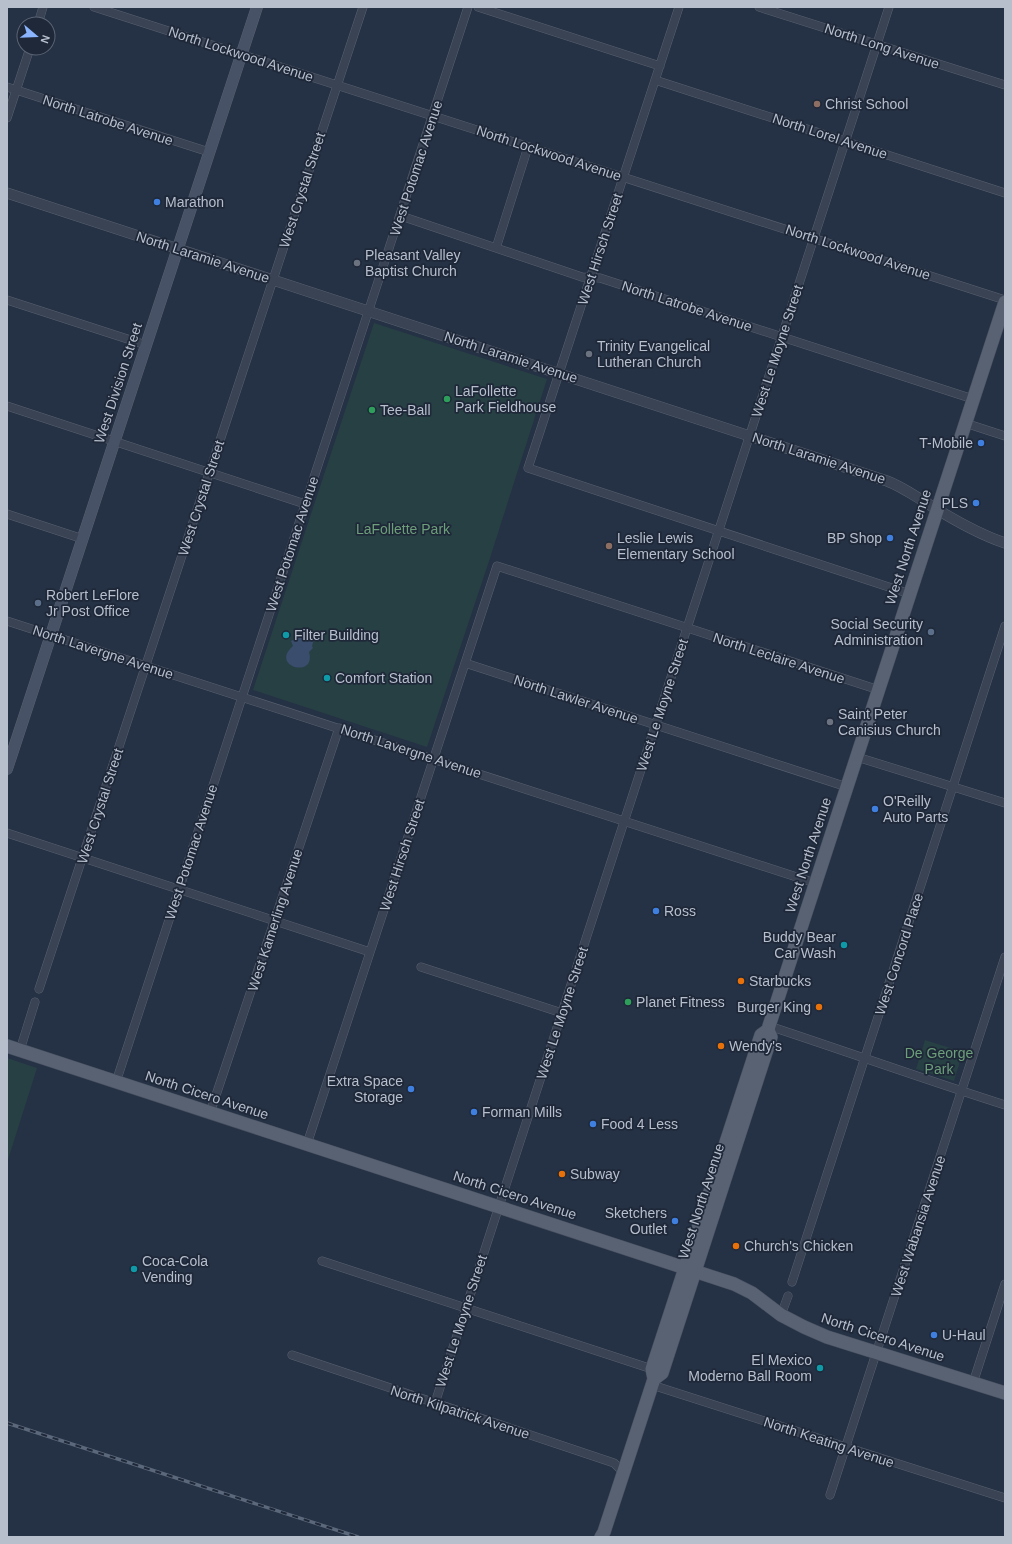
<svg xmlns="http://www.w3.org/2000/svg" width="1012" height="1544" font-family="Helvetica,sans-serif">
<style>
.green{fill:#274044}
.water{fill:#3a4d6d}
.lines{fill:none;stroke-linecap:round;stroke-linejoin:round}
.minor-casing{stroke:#586170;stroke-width:9}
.tertiary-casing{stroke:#586170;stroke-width:11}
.secondary-casing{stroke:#586170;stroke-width:12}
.primary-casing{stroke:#434c5c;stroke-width:14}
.minor{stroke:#3a4353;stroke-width:8}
.tertiary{stroke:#3a4353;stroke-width:10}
.secondary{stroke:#475266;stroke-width:11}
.primary{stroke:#586273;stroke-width:13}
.rail-casing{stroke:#5b677a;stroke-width:3.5}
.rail{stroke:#1e2838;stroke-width:2;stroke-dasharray:6;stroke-linecap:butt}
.education-dot{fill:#8d6e63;stroke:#1e2838;stroke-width:1.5}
.shop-dot{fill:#3f7fe0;stroke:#1e2838;stroke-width:1.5}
.worship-dot{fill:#6b7280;stroke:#1e2838;stroke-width:1.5}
.leisure-dot{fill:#2e9e5b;stroke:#1e2838;stroke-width:1.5}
.service-dot{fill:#5c6f8a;stroke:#1e2838;stroke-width:1.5}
.culture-dot{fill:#0f9aa8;stroke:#1e2838;stroke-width:1.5}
.food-dot{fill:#e8710a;stroke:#1e2838;stroke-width:1.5}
.labels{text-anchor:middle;stroke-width:3.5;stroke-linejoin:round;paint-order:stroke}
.street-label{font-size:14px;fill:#b7bfcd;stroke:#1e2838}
.poi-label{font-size:14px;fill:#b7bfcd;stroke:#1e2838;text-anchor:start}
.park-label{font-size:14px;fill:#6d9f7a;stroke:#1e2838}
</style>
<rect width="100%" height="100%" fill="#253144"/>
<path class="green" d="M374 323 547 379 491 555 427 747 253 690Z
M925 1040 963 1052 954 1081 916 1069Z
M7 1058 37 1068 7 1163Z"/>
<path class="water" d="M296 633 314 639 312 646 313 648 309 652C317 679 269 667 293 646L291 641 293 640Z"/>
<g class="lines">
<g class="minor-casing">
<path id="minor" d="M94 7 1005 300
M478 7 660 66
M679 7 528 468 910 594
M759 7 1005 85
M38 24 43 7
M655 80 1005 193
M7 87 209 152
M7 118 30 48
M401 216 582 277 600 278 973 399
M496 248 528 147
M7 300 146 345
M7 406 305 504
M965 423 1005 436
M7 514 83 539
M7 621 815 883
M465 663 847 787
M857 757 1005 803
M7 833 370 952
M421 967 562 1013
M39 989 363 7
M769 1026C848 1052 926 1080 1005 1105
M20 1050 35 1002
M116 1082 468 7
M210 1113 339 728
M307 1144 497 566 879 690
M322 1261 652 1369
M792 1282 1005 626
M781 1315 788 1296
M292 1355 614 1463 624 1473
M973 1383 1005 1284
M652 1385 1005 1498
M435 1403 889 7
M830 1495 1005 957"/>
</g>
<g class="tertiary-casing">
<path id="tertiary" d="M7 193 887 481C903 487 916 497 930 505 954 520 978 534 1005 543"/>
</g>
<g class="secondary-casing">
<path id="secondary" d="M7 769 257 7"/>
</g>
<g class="primary-casing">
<path id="primary" d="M7 1046 734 1284 752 1293 781 1315 804 1327 827 1337 1005 1393
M654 1379 662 1373 771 1037 768 1030
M601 1537 604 1532 654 1379 652 1369 761 1035 768 1030 769 1026 1005 302"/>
</g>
<use href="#minor" class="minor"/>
<use href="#tertiary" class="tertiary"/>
<use href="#secondary" class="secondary"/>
<use href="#primary" class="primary"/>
<g class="rail-casing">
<path id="rail" d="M7 1423 358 1537"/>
</g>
<use href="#rail" class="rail"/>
</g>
<g class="education-dot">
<circle cx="817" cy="104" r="4"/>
<circle cx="609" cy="546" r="4"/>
</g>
<g class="shop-dot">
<circle cx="157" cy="202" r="4"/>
<circle cx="981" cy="443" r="4"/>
<circle cx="976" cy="503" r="4"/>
<circle cx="890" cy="538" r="4"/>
<circle cx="875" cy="809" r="4"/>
<circle cx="656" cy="911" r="4"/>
<circle cx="411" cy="1089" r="4"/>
<circle cx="474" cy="1112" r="4"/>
<circle cx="593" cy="1124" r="4"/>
<circle cx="675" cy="1221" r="4"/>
<circle cx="934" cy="1335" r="4"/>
</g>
<g class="worship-dot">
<circle cx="357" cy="263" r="4"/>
<circle cx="589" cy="354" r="4"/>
<circle cx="830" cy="722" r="4"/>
</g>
<g class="leisure-dot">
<circle cx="447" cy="399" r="4"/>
<circle cx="372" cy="410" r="4"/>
<circle cx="628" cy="1002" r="4"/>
</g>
<g class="service-dot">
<circle cx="38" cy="603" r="4"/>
<circle cx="931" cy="632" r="4"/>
</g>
<g class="culture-dot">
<circle cx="286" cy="635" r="4"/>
<circle cx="327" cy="678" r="4"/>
<circle cx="844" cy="945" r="4"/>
<circle cx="134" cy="1269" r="4"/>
<circle cx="820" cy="1368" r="4"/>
</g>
<g class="food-dot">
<circle cx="741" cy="981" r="4"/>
<circle cx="819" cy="1007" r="4"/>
<circle cx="721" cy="1046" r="4"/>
<circle cx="562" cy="1174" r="4"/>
<circle cx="736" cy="1246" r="4"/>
</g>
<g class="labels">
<g class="street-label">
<text transform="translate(882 46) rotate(18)" y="5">North Long Avenue</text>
<text transform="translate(241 54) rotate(18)" y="5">North Lockwood Avenue</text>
<text transform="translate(108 120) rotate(18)" y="5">North Latrobe Avenue</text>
<text transform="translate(830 136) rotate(18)" y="5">North Lorel Avenue</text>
<text transform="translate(549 153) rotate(18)" y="5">North Lockwood Avenue</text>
<text transform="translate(416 168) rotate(-72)" y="5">West Potomac Avenue</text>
<text transform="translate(302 190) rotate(-72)" y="5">West Crystal Street</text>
<text transform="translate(600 249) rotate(-72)" y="5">West Hirsch Street</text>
<text transform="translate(858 252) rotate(18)" y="5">North Lockwood Avenue</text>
<text transform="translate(203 257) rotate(18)" y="5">North Laramie Avenue</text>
<text transform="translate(687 306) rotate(18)" y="5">North Latrobe Avenue</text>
<text transform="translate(777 351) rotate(-72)" y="5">West Le Moyne Street</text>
<text transform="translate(511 357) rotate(18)" y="5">North Laramie Avenue</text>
<text transform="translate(118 383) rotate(-72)" y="5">West Division Street</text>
<text transform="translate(819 458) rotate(18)" y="5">North Laramie Avenue</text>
<text transform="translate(201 498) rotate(-72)" y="5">West Crystal Street</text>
<text transform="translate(292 544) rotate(-72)" y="5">West Potomac Avenue</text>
<text transform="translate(908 547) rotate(-72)" y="5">West North Avenue</text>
<text transform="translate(103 652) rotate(18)" y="5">North Lavergne Avenue</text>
<text transform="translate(779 658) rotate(18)" y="5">North Leclaire Avenue</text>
<text transform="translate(576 699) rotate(18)" y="5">North Lawler Avenue</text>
<text transform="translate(662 705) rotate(-72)" y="5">West Le Moyne Street</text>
<text transform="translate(411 751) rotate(18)" y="5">North Lavergne Avenue</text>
<text transform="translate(100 806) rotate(-72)" y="5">West Crystal Street</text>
<text transform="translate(191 852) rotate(-72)" y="5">West Potomac Avenue</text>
<text transform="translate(402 855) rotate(-72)" y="5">West Hirsch Street</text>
<text transform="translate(808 855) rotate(-72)" y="5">West North Avenue</text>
<text transform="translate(275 920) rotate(-72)" y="5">West Kamerling Avenue</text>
<text transform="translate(899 954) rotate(-72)" y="5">West Concord Place</text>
<text transform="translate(562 1013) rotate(-72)" y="5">West Le Moyne Street</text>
<text transform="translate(207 1095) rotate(18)" y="5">North Cicero Avenue</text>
<text transform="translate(515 1195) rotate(18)" y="5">North Cicero Avenue</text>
<text transform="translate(701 1201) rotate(-72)" y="5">West North Avenue</text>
<text transform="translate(918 1226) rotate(-72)" y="5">West Wabansia Avenue</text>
<text transform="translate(461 1321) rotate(-72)" y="5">West Le Moyne Street</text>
<text transform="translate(883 1337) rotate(18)" y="5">North Cicero Avenue</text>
<text transform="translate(460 1412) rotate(18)" y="5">North Kilpatrick Avenue</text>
<text transform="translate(829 1442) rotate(18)" y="5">North Keating Avenue</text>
</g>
<g class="poi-label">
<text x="825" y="109">Christ School</text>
<text x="165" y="207">Marathon</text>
<text x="365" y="260">Pleasant Valley<tspan x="365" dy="16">Baptist Church</tspan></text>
<text x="597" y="351">Trinity Evangelical<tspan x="597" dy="16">Lutheran Church</tspan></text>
<text x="455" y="396">LaFollette<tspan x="455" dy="16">Park Fieldhouse</tspan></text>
<text x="380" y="415">Tee-Ball</text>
<text x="973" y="448" text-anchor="end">T-Mobile</text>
<text x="968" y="508" text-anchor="end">PLS</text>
<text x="617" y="543">Leslie Lewis<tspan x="617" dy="16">Elementary School</tspan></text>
<text x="882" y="543" text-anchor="end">BP Shop</text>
<text x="46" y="600">Robert LeFlore<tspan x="46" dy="16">Jr Post Office</tspan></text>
<text x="923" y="629" text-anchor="end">Social Security<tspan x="923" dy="16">Administration</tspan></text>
<text x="294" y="640">Filter Building</text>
<text x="335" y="683">Comfort Station</text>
<text x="838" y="719">Saint Peter<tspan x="838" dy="16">Canisius Church</tspan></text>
<text x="883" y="806">O'Reilly<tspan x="883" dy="16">Auto Parts</tspan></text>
<text x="664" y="916">Ross</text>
<text x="836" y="942" text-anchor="end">Buddy Bear<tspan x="836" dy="16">Car Wash</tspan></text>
<text x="749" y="986">Starbucks</text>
<text x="636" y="1007">Planet Fitness</text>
<text x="811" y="1012" text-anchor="end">Burger King</text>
<text x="729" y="1051">Wendy's</text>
<text x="403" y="1086" text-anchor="end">Extra Space<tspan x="403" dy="16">Storage</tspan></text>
<text x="482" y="1117">Forman Mills</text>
<text x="601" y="1129">Food 4 Less</text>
<text x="570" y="1179">Subway</text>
<text x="667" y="1218" text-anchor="end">Sketchers<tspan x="667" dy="16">Outlet</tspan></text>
<text x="744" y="1251">Church's Chicken</text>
<text x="142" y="1266">Coca-Cola<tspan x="142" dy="16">Vending</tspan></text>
<text x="942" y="1340">U-Haul</text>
<text x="812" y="1365" text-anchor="end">El Mexico<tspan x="812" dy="16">Moderno Ball Room</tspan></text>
</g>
<g class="park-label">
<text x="403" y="534">LaFollette Park</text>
<text x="939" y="1058">De George<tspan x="939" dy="16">Park</tspan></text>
</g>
</g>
<rect width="1012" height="1544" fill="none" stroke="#b7bfcd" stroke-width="16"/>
<g transform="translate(36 36) rotate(109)"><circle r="19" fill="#1e2838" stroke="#5b6474"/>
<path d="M0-3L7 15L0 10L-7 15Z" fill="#8bb4fe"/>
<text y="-6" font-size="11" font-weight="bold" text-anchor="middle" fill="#b7bfcd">N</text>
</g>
</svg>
